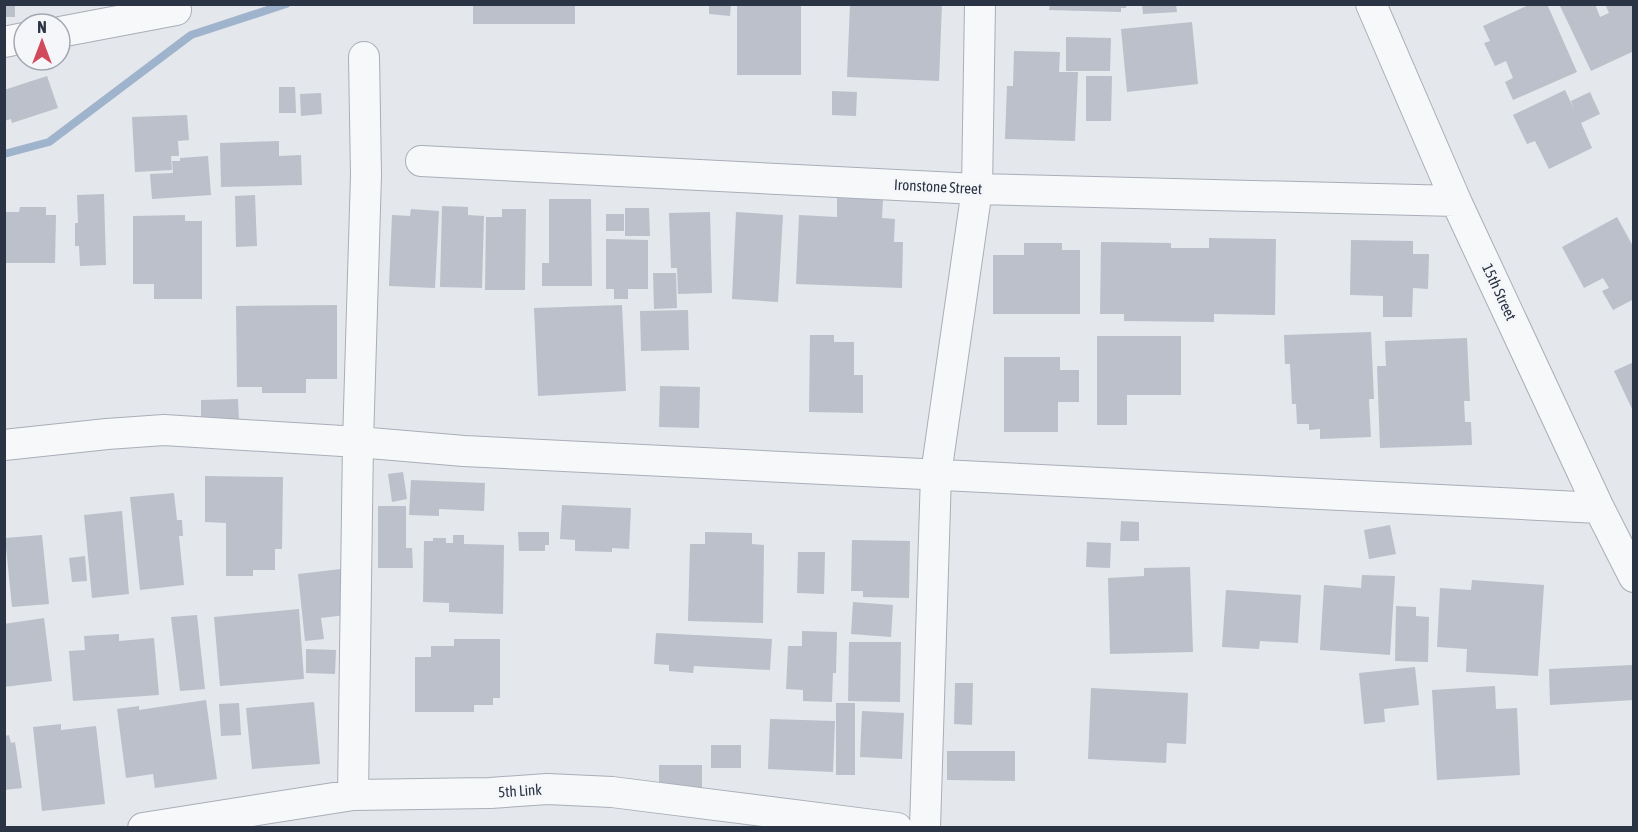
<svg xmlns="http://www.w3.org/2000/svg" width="1638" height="832" font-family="'Asap Condensed',sans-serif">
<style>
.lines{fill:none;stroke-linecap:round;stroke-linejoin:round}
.stream{stroke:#9fb4cc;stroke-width:8}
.building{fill:#bbc0ca}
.minor-casing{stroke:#a9aeb7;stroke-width:32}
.minor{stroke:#f7f8fa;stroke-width:30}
.labels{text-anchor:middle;stroke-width:6;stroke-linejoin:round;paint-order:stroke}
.street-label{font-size:15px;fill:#2b3445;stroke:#f4f6f9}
</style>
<rect width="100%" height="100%" fill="#e4e7ec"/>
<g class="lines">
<path class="stream" d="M4 154 49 142 191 35 286 4"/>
</g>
<path class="building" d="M4 4H15V17H4Z
M473 4H575V24H473Z
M709 4H731L730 16 709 14Z
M744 4H801V75H737V6H744Z
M850 4H942L939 81 847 77Z
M1050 4H1127L1126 8H1121V12L1049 10Z
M1142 4H1176L1177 12 1143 14Z
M1531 4H1547L1577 72 1513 100 1505 82 1513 78 1506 61 1495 66 1484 43 1490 41 1483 26Z
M1563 4H1595L1600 17 1609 13 1605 4H1634V51L1591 71 1560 6Z
M1192 22 1198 84 1127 92 1121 29Z
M1066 37 1111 38 1110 71H1066Z
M1014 51 1060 52 1059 72H1078L1075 141 1005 139 1007 86H1013Z
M47 76 58 108 12 123 11 119 4 121V90Z
M1086 76H1112L1111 121H1086Z
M279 87H295L296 113H279Z
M1565 90 1574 109 1571 101 1590 92 1600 114 1581 123 1592 148 1549 169 1535 141 1527 144 1513 115Z
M832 91 857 92 856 116 832 115Z
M321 93 322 114 301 116 300 94Z
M187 115 189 140 178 141 179 156H171L172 170 135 172 132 117Z
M279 141V156L301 155 302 185 221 187 220 143Z
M208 156 211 195 152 199 150 174 173 173 172 161H180V158Z
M104 194 106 265 80 266 79 246H75V223H78L77 195Z
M255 195 257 246 236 247 235 196Z
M837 198 883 199 882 218 895 219 894 242H903L902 288 796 284 799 215 837 217Z
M549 199H591L592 286H542V263H549Z
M442 206 468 207V215L484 216 482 288 440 287Z
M20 207H46V215H56L55 263H4V212H19Z
M625 208H649L650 236H625Z
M411 209 439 211 435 288 389 286 392 215 410 216Z
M502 209H526L525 290H485L486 217H502Z
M710 212 712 293 678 294 677 268H671L669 213Z
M736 212 783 215 778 302 732 299Z
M606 214H624V231H606Z
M185 215V221H202V299H154V284H133V216Z
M1617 217 1634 248V299L1613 310 1602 291 1609 288 1603 278 1584 288 1562 247Z
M1209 238 1276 239 1275 315 1214 314V322L1124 321V314H1100L1101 242 1171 243V248H1209Z
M606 239 648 240V289H628V299H614V289H606Z
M1351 240 1413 241V254H1429L1428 289 1413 288 1412 317H1383V296L1350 295Z
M1024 243H1062V250H1080V314H993V255H1024Z
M653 273H676L677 308 654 309Z
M337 305V379H306V393H262V387H237L236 306Z
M622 305 626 391 538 396 534 308Z
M688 310 689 350 641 351 640 311Z
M1371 332 1374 399H1369L1371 437 1320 439V429L1309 430V424H1297L1296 404H1292L1290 364H1285L1284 335Z
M810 335H834V342H854V375H863V413L809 412Z
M1097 336H1181V395H1127V425H1097Z
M1467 338 1470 401H1464L1465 422H1471L1472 445 1380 448 1377 366H1386L1385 341Z
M1004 357H1060V370H1079V402H1058V432H1004Z
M1634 362V413L1614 371Z
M660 386 700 387 699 428 659 427Z
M238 399 239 420 201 421V400Z
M403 472 407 499 392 502 388 474Z
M205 476 283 477 282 549H275V570H253V576H226V523L205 522Z
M411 480 485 483 484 511 439 509V516L409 515Z
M174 493 177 520H182L183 536H179L184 585 140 590 130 497Z
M562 505 631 508 629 549 612 548V552L575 551V540L560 539Z
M378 506H406V548H412L413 568H378Z
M122 511 129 594 92 598 84 515Z
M1121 521 1139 522V541H1120Z
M1390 525 1396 554 1369 559 1364 530Z
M518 532H549V545H545V551H519Z
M705 532 752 533V544L764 545 763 623 688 621 690 544H705Z
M42 535 49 604 12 607 5 538Z
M453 535H464V544L504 545 503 614 449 612V603L423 602 424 541H433V538H446V543H453Z
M852 540 910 541 909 598 863 597V591H851Z
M1087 542 1111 543 1110 568 1086 567Z
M798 552H825L824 594 797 593Z
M85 556 87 581 72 582 69 558Z
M1190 567 1193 652 1110 654 1108 578 1144 576V568Z
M341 569 346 615 321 618 324 639 305 641 298 574Z
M1362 575 1395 576 1390 655 1320 650 1324 585 1361 588Z
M1472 580 1544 585 1538 676 1466 672 1467 649 1437 647 1440 588 1471 590Z
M1226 590 1301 595 1298 643 1260 641 1259 649 1222 647Z
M853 602 893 605 891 637 851 634Z
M1396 606 1416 607V616L1429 617 1428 662 1395 661Z
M299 609 304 679 220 686 214 617Z
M197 615 205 689 180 691 171 617Z
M44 618 52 681 4 687V624Z
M802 631 837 632 836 673H833L832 702 803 701V690L786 689 788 646H802Z
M656 633 772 639 770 670 694 666 693 673 669 671V665L654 664Z
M119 634V641L154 638 159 695 73 701 69 651 85 650 84 636Z
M454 639H500V698H493V705H474V712H415V657H431V646H454Z
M849 642H901L900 702 848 701Z
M306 649 336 650 335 674 306 673Z
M1632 665 1634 700 1550 705 1549 669Z
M1415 667 1419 705 1384 709 1385 722 1364 724 1359 673Z
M955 683H973L972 725 954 724Z
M1495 686 1496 709 1517 708 1520 775 1437 780 1432 690Z
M1091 688 1188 693 1186 744 1167 743 1166 763 1088 759Z
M206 700 217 779 155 788 153 774 126 778 117 709 139 706V710Z
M314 702 320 764 252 769 246 708Z
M239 703 241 735 221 736 219 704Z
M836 703H855V775H836Z
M862 711 904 713 902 759 860 757Z
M770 719 835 721 833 772 768 769Z
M61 724V730L96 726 105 804 42 811 33 727Z
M9 735 11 743 15 742 22 788 4 790V736Z
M711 745H741V768H711Z
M947 751H1015V781L947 780Z
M659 765H702V788H659Z"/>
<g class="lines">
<g class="minor-casing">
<path id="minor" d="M1371 4 1456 201 1599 508 1634 577
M60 32 176 10
M4 42 24 38
M421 161 977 189 1456 201
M4 445 107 434 164 430 358 442 464 451 1599 508
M353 795 358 442 366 175 364 57
M143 828 353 795 490 793 547 789 612 792 897 828
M925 828 936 474 977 189 980 4"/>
</g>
<use href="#minor" class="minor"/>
</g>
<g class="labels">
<g class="street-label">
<text transform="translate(938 187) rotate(3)" y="5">Ironstone Street</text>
<text transform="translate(1499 292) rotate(65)" y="5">15th Street</text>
<text transform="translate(520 791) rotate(-4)" y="5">5th Link</text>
</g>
</g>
<rect width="1638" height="832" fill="none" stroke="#2b3445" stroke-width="12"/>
<g transform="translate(42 42)"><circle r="28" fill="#f4f6f9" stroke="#a4a8b1" stroke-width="1.5"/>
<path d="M0-4.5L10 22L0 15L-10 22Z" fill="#d1495b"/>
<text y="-9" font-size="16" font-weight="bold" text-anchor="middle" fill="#2b3445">N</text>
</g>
</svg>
